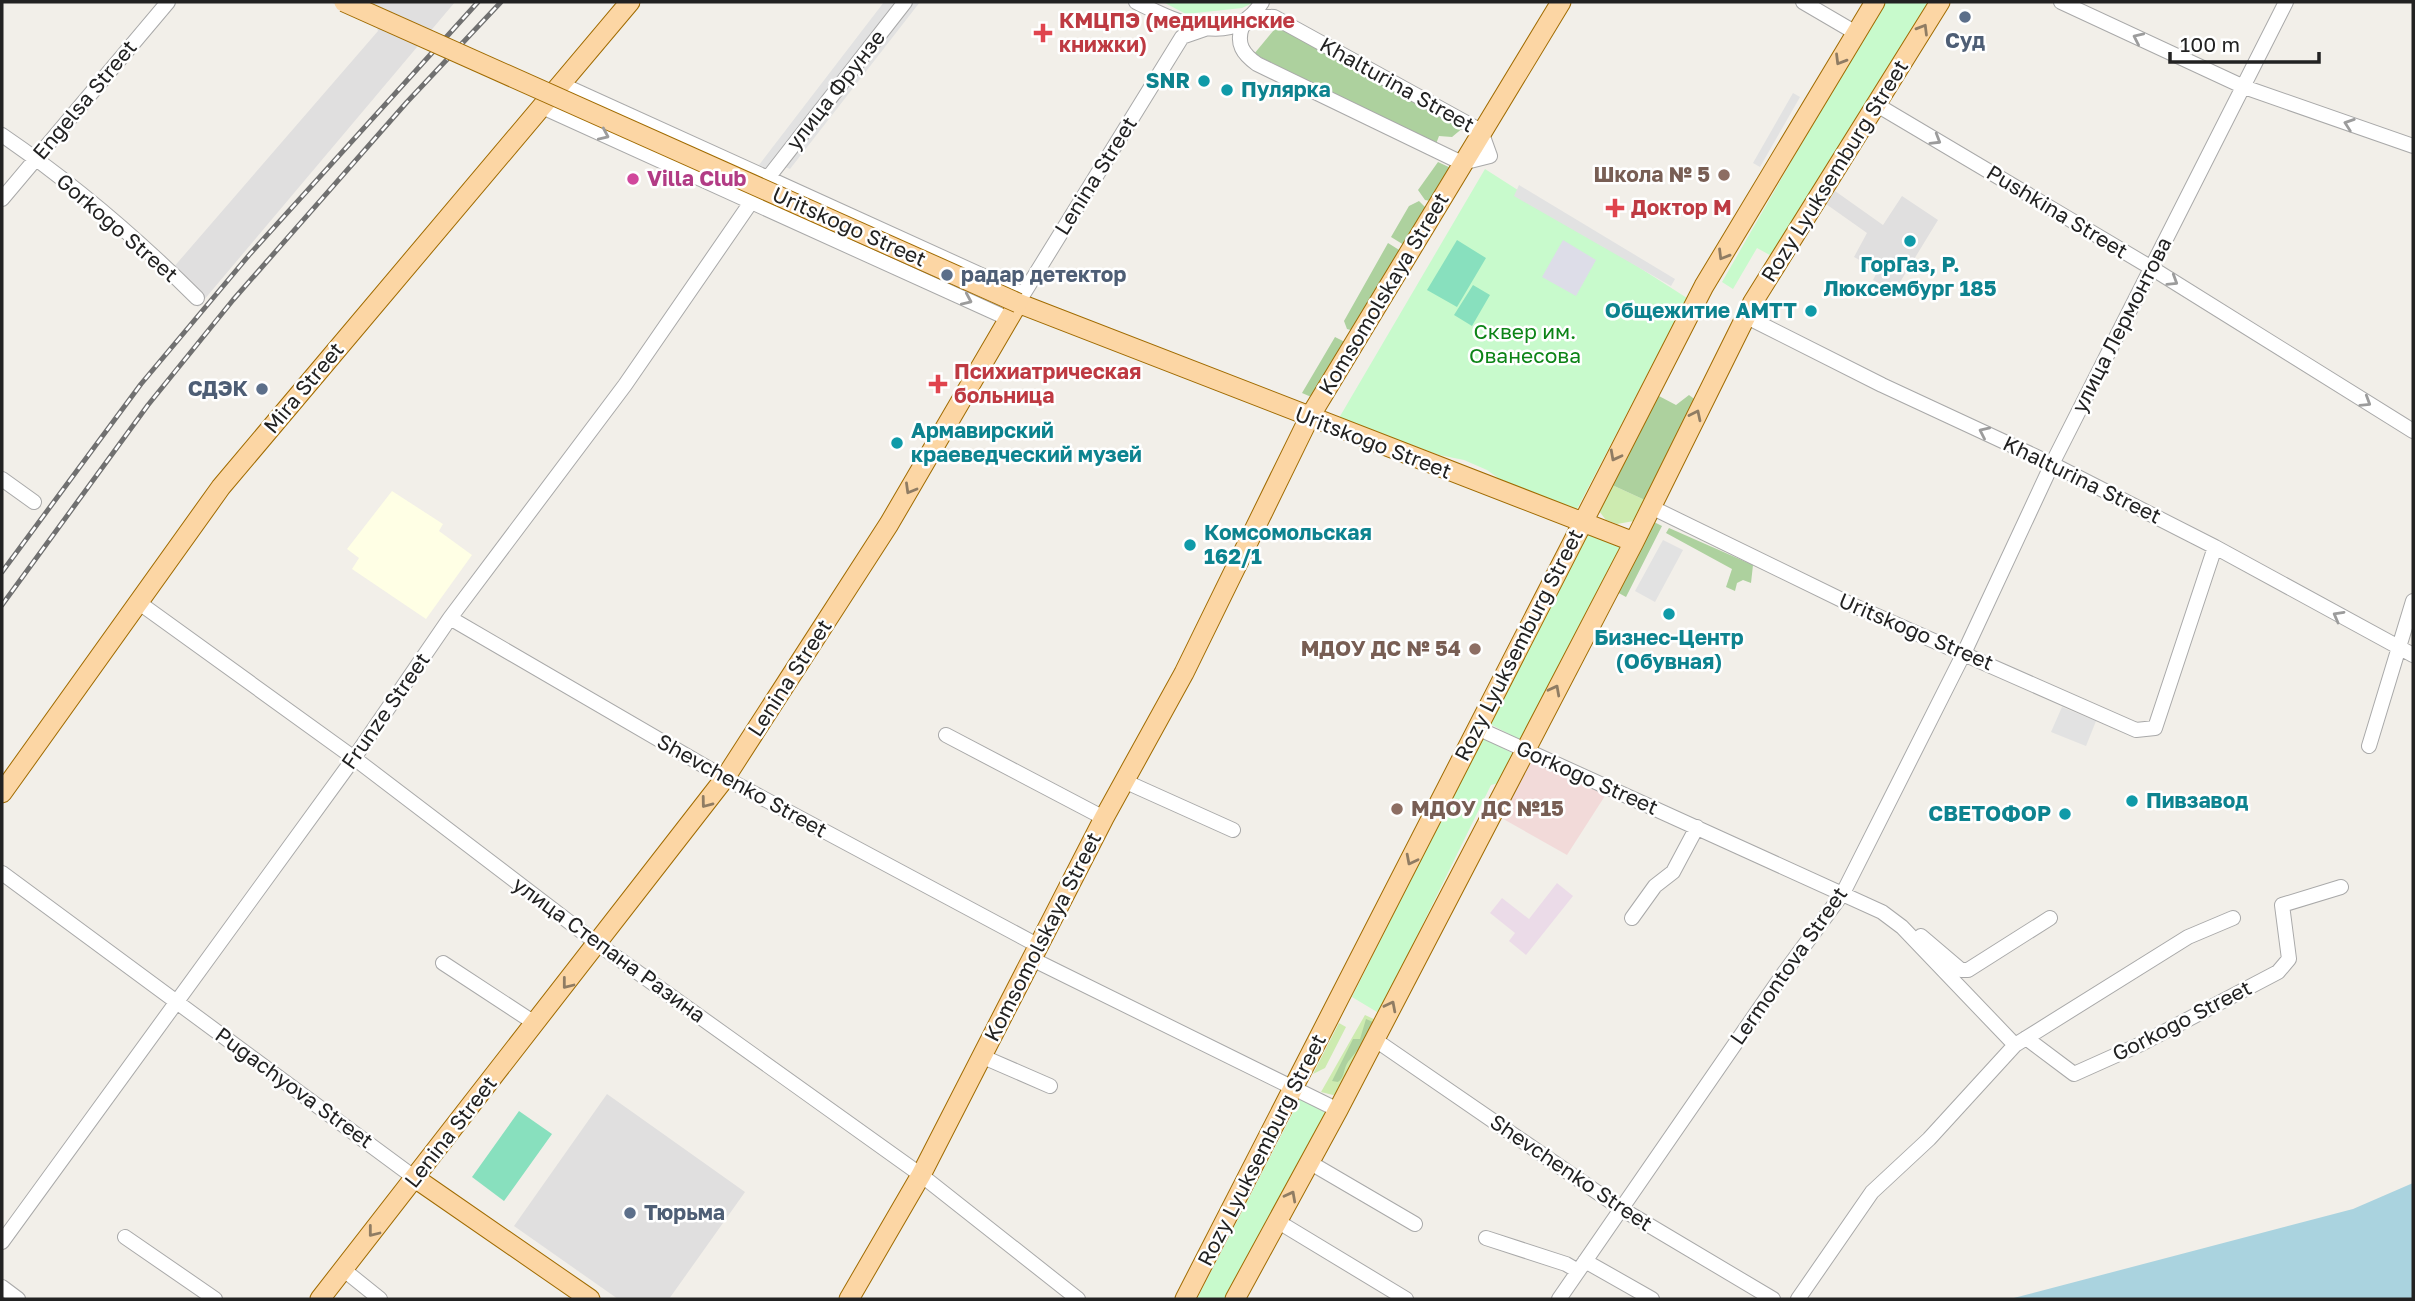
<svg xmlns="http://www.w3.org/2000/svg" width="2415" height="1301" font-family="'Golos Text',sans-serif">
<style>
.residential{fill:#e0dfdf}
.commercial{fill:#f2dad9}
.industrial{fill:#ebdbe8}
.education{fill:#ffffe5}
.grass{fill:#cdebb0}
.forest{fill:#add19e}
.park{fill:#c8facc}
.pitch{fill:#88e0be}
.parking{fill:#e2e2e2}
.plaza{fill:#dddde8}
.water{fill:#aad3df}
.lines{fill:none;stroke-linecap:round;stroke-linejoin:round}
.minor-casing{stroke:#a9a9a9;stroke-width:16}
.major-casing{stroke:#a06b00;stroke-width:21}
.minor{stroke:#fff;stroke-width:14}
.major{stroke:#fcd6a4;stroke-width:19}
.rail-casing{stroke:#707070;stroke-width:5}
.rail{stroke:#fff;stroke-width:2.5;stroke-dasharray:8;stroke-linecap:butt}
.major-bridge-casing{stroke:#a06b00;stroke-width:21;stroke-linecap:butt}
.major-bridge{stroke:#fcd6a4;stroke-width:19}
.oneway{stroke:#8f7c63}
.oneway2{stroke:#9c9c9c}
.service-dot{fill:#5c6f8a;stroke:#fff;stroke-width:2.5}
.health-dot{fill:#e0444e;stroke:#fff;stroke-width:2.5}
.culture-dot{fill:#0f9aa8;stroke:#fff;stroke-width:2.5}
.education-dot{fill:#8d6e63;stroke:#fff;stroke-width:2.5}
.hotel-dot{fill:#d1479c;stroke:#fff;stroke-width:2.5}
.labels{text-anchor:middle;stroke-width:5;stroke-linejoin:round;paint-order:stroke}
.health-label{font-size:21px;font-weight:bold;fill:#be3a42;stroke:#fff;text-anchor:start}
.service-label{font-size:21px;font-weight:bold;fill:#4e5e75;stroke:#fff;text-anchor:start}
.culture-label{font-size:21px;font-weight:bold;fill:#0d838f;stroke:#fff;text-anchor:start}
.street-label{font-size:21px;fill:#222;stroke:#fff}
.education-label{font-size:21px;font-weight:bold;fill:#785e54;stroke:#fff;text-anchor:end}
.hotel-label{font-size:21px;font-weight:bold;fill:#b23c85;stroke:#fff;text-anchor:start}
.park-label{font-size:21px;fill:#0c8416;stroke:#fff}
</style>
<rect width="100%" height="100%" fill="#f2efe9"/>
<path class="residential" d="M330 2H455L198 307 166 276 378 31 375 22Z
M1835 191 1883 225 1902 196 1938 220 1894 292 1873 280 1878 270 1854 257 1867 233 1826 204Z
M607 1094 745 1192 669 1299H618L514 1226Z"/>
<path class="commercial" d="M1530 753 1610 788 1567 855 1498 816Z"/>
<path class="industrial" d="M1557 883 1573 896 1526 955 1509 941 1515 933 1490 913 1502 898 1529 919Z"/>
<path class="education" d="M392 491 443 524 439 531 472 555 426 619 352 569 359 558 347 549Z"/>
<path class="grass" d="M1610 484 1647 501 1634 521 1617 524 1606 520 1599 511Z
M1365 1015 1378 1021 1341 1093 1333 1095 1321 1092Z
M1339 1023 1346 1027 1325 1068 1313 1074Z"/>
<path class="forest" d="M1278 25 1464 127 1452 137 1439 136 1436 144 1254 54Z
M1438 162 1453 169 1431 201 1425 200 1418 190Z
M1419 201 1427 209 1404 245 1391 237 1409 206Z
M1388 243 1404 253 1354 331 1347 329 1344 321Z
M1335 337 1349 344 1316 399 1302 393Z
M1657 395 1676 405 1689 395 1697 401 1647 501 1610 484Z
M1654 522 1662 526 1626 597 1615 591Z
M1669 528 1753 565 1751 583 1743 580 1737 583 1735 591 1726 587 1732 569 1666 533Z
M1366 1019 1373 1022C1368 1039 1358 1049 1348 1062 1343 1069 1345 1077 1338 1082L1332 1081 1353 1039H1360Z"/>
<path class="park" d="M1163 2H1255L1242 8 1186 14Z
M1883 2H1934L1777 259 1757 248 1733 289 1722 282Z
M1485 169 1687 298 1577 509 1505 483 1487 470 1464 460 1439 455 1339 418Z
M1587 533 1621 545 1522 741 1490 724Z
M1482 737 1514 754 1499 783 1491 785 1413 944 1415 951 1382 1015 1352 997Z
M1300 1099 1331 1112 1229 1299H1197Z"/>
<path class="pitch" d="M1457 240 1486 258 1457 307 1427 290Z
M1473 285 1490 295 1472 326 1454 315Z
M519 1111 552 1134 504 1201 472 1177Z"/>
<path class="parking" d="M884 2H896L767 169 759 165Z
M910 2H920L790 169 783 166Z
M1793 93 1800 97 1760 167 1753 163Z
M1519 185 1675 279 1671 286 1514 196Z
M1663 540 1683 550 1655 602 1635 591Z
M2062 707 2096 721 2086 746 2051 732Z"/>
<path class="plaza" d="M1563 240 1596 260 1576 296 1542 277Z"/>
<path class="water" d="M2413 1183V1299H2010L2353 1209Z"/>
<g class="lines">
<g class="minor-casing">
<path id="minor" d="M1136 2C1175 21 1232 51 1262 2
M1803 2 1856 33
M2061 2 2244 87 2413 146
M1255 16 1274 17 1481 131 1490 156 1462 163 1257 64C1243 54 1236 44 1242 27Z
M561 84 1023 294
M1877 105 2150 267 2413 431
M542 107 1009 319
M2 135C71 182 138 239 197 298
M2 199 168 2
M1019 301 1182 37 1208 28
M1745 316 1882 385 2052 464 2215 547 2413 655
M2 479 34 502
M1651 507 1850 604 2136 730 2155 728 2215 547
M138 602 354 758 598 944 921 1175 1078 1299
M450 618 725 778 1039 946
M1477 728 1882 912 1902 927 2015 1045
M946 735 1104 818
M2369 746 2413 601
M1124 781 1233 830
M2 873 415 1178
M1632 918 1655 886 1673 872 1697 827
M1921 936 1961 970H1968L2050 918
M1032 959 1338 1110
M443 963 536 1024
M2026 1038 2074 1074 2141 1044 2278 972 2289 959 2282 905 2341 887
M1374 1039 1620 1208 1773 1299
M981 1056 1050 1086
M1309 1162 1415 1224
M1277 1221 1406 1299
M125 1237 215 1299
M1486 1238 1566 1264 1578 1271
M2 1242 354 758 450 618 625 385 767 179 905 2
M1585 1261 1652 1299
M344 1270 380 1299
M2 1287 18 1299
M1559 1299 1784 973 1843 893 1964 653 2052 464 2286 2
M1798 1299 1872 1192 1929 1139 2015 1045 2188 937 2233 918"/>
</g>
<g class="major-casing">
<path id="major" d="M2 793 221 487 630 2
M415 1178 590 1299
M320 1299 725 778 889 524 1018 303 1634 542
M849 1299 921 1175 1104 818 1184 673 1309 418 1561 2
M1185 1299 1704 286 1875 2
M1235 1299 1338 1110 1634 542 1753 302 1940 2"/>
</g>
<use href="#minor" class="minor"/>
<use href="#major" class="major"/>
<g class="rail-casing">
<path id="rail" d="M2 572 141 384 250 254 478 2
M2 605 148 405 233 300 407 102 501 2"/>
</g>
<use href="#rail" class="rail"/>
<g class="major-bridge-casing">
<path id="major-bridge" d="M344 2 1018 303"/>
</g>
<use href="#major-bridge" class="major-bridge"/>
</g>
<defs><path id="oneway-chevron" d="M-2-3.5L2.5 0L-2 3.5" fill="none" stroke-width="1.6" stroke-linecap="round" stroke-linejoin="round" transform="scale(1.75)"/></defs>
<g class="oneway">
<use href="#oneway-chevron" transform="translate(1923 29) rotate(-59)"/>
<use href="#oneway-chevron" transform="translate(1840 60) rotate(121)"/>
<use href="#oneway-chevron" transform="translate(1723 255) rotate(121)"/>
<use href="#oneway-chevron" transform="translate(1696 415) rotate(-64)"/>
<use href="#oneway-chevron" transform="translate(1615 456) rotate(118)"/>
<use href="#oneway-chevron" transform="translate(910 489) rotate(120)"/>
<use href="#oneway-chevron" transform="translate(1555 690) rotate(-62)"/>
<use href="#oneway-chevron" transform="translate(706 803) rotate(127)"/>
<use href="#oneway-chevron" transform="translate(1411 860) rotate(117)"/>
<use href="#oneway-chevron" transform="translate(567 984) rotate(128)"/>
<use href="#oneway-chevron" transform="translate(1391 1006) rotate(-63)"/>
<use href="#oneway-chevron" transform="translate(1291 1196) rotate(-62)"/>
<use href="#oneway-chevron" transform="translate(373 1232) rotate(128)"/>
</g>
<g class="oneway2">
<use href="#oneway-chevron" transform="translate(2138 38) rotate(-155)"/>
<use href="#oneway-chevron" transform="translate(2349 124) rotate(-161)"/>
<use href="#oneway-chevron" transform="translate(604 135) rotate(24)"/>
<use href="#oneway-chevron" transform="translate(1936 140) rotate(31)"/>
<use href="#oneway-chevron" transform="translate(2173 281) rotate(32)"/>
<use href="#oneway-chevron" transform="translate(967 300) rotate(24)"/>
<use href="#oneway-chevron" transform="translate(2366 402) rotate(32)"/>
<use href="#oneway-chevron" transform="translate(1984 432) rotate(-155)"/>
<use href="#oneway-chevron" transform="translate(2338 616) rotate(-151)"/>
</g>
<g class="service-dot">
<circle cx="1965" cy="17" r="7"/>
<circle cx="947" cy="275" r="7"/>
<circle cx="262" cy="389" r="7"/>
<circle cx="630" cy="1213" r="7"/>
</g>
<g class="health-dot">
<path d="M1039.5 22.5h7v7h7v7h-7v7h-7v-7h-7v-7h7z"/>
<path d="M1611.5 197.5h7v7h7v7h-7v7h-7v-7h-7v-7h7z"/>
<path d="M934.5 373.5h7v7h7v7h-7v7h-7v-7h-7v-7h7z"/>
</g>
<g class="culture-dot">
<circle cx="1204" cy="81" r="7"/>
<circle cx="1227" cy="90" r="7"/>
<circle cx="1910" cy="241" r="7"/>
<circle cx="1811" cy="311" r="7"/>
<circle cx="897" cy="443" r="7"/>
<circle cx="1190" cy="545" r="7"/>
<circle cx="1669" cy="614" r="7"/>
<circle cx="2132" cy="801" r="7"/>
<circle cx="2065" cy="814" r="7"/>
</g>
<g class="education-dot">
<circle cx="1724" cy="175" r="7"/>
<circle cx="1475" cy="649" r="7"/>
<circle cx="1397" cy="809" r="7"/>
</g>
<circle class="hotel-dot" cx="633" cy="179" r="7"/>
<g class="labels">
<g class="health-label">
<text x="1059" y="28">КМЦПЭ (медицинские<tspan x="1059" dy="24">книжки)</tspan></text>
<text x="1631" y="215">Доктор М</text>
<text x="954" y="379">Психиатрическая<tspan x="954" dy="24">больница</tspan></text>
</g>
<g class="service-label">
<text x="1965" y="48" text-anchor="middle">Суд</text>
<text x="961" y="282">радар детектор</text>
<text x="248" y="396" text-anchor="end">СДЭК</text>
<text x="644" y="1220">Тюрьма</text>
</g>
<g class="culture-label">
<text x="1190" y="88" text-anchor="end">SNR</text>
<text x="1241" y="97">Пулярка</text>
<text x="1910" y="272" text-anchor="middle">ГорГаз, Р.<tspan x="1910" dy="24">Люксембург 185</tspan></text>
<text x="1797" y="318" text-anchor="end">Общежитие АМТТ</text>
<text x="911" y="438">Армавирский<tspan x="911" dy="24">краеведческий музей</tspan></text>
<text x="1204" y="540">Комсомольская<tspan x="1204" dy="24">162/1</tspan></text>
<text x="1669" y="645" text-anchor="middle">Бизнес-Центр<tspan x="1669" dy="24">(Обувная)</tspan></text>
<text x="2146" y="808">Пивзавод</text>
<text x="2051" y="821" text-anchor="end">СВЕТОФОР</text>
</g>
<g class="street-label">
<text transform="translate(1397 85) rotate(29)" y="7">Khalturina Street</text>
<text transform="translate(836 90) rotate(-52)" y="7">улица Фрунзе</text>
<text transform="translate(85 100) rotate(-50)" y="7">Engelsa Street</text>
<text transform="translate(1835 171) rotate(-58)" y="7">Rozy Lyuksemburg Street</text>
<text transform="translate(1096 176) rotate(-58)" y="7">Lenina Street</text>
<text transform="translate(2057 212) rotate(31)" y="7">Pushkina Street</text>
<text transform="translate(849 227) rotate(24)" y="7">Uritskogo Street</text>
<text transform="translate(117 228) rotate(41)" y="7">Gorkogo Street</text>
<text transform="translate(1384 294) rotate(-59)" y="7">Komsomolskaya Street</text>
<text transform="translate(2122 325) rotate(-63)" y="7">улица Лермонтова</text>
<text transform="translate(304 388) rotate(-50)" y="7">Mira Street</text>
<text transform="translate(1373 443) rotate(21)" y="7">Uritskogo Street</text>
<text transform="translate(2082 480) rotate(26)" y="7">Khalturina Street</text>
<text transform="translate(1916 632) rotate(23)" y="7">Uritskogo Street</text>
<text transform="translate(1519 645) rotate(-63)" y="7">Rozy Lyuksemburg Street</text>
<text transform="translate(790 678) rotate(-57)" y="7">Lenina Street</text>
<text transform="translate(386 711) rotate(-55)" y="7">Frunze Street</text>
<text transform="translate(1587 778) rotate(24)" y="7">Gorkogo Street</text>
<text transform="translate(742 786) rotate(29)" y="7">Shevchenko Street</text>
<text transform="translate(1043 937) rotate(-63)" y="7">Komsomolskaya Street</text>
<text transform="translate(609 950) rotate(36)" y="7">улица Степана Разина</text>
<text transform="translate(1789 966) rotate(-55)" y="7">Lermontova Street</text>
<text transform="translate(2182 1021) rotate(-27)" y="7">Gorkogo Street</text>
<text transform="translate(294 1088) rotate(36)" y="7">Pugachyova Street</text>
<text transform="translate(451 1132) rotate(-52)" y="7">Lenina Street</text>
<text transform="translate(1262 1150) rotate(-63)" y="7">Rozy Lyuksemburg Street</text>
<text transform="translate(1571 1173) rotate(34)" y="7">Shevchenko Street</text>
</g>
<g class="education-label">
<text x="1710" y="182">Школа № 5</text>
<text x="1461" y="656">МДОУ ДС № 54</text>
<text x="1411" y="816" text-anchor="start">МДОУ ДС №15</text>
</g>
<g class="hotel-label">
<text x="647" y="186">Villa Club</text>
</g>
<g class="park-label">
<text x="1525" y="339">Сквер им.<tspan x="1525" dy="24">Ованесова</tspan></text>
</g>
</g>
<rect width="2415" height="1301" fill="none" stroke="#222222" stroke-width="7"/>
<path d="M2170 52v10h149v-10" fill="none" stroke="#222222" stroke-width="3.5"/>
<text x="2180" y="52" font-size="21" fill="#222222" stroke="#ffffff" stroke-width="5" paint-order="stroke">100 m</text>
</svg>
